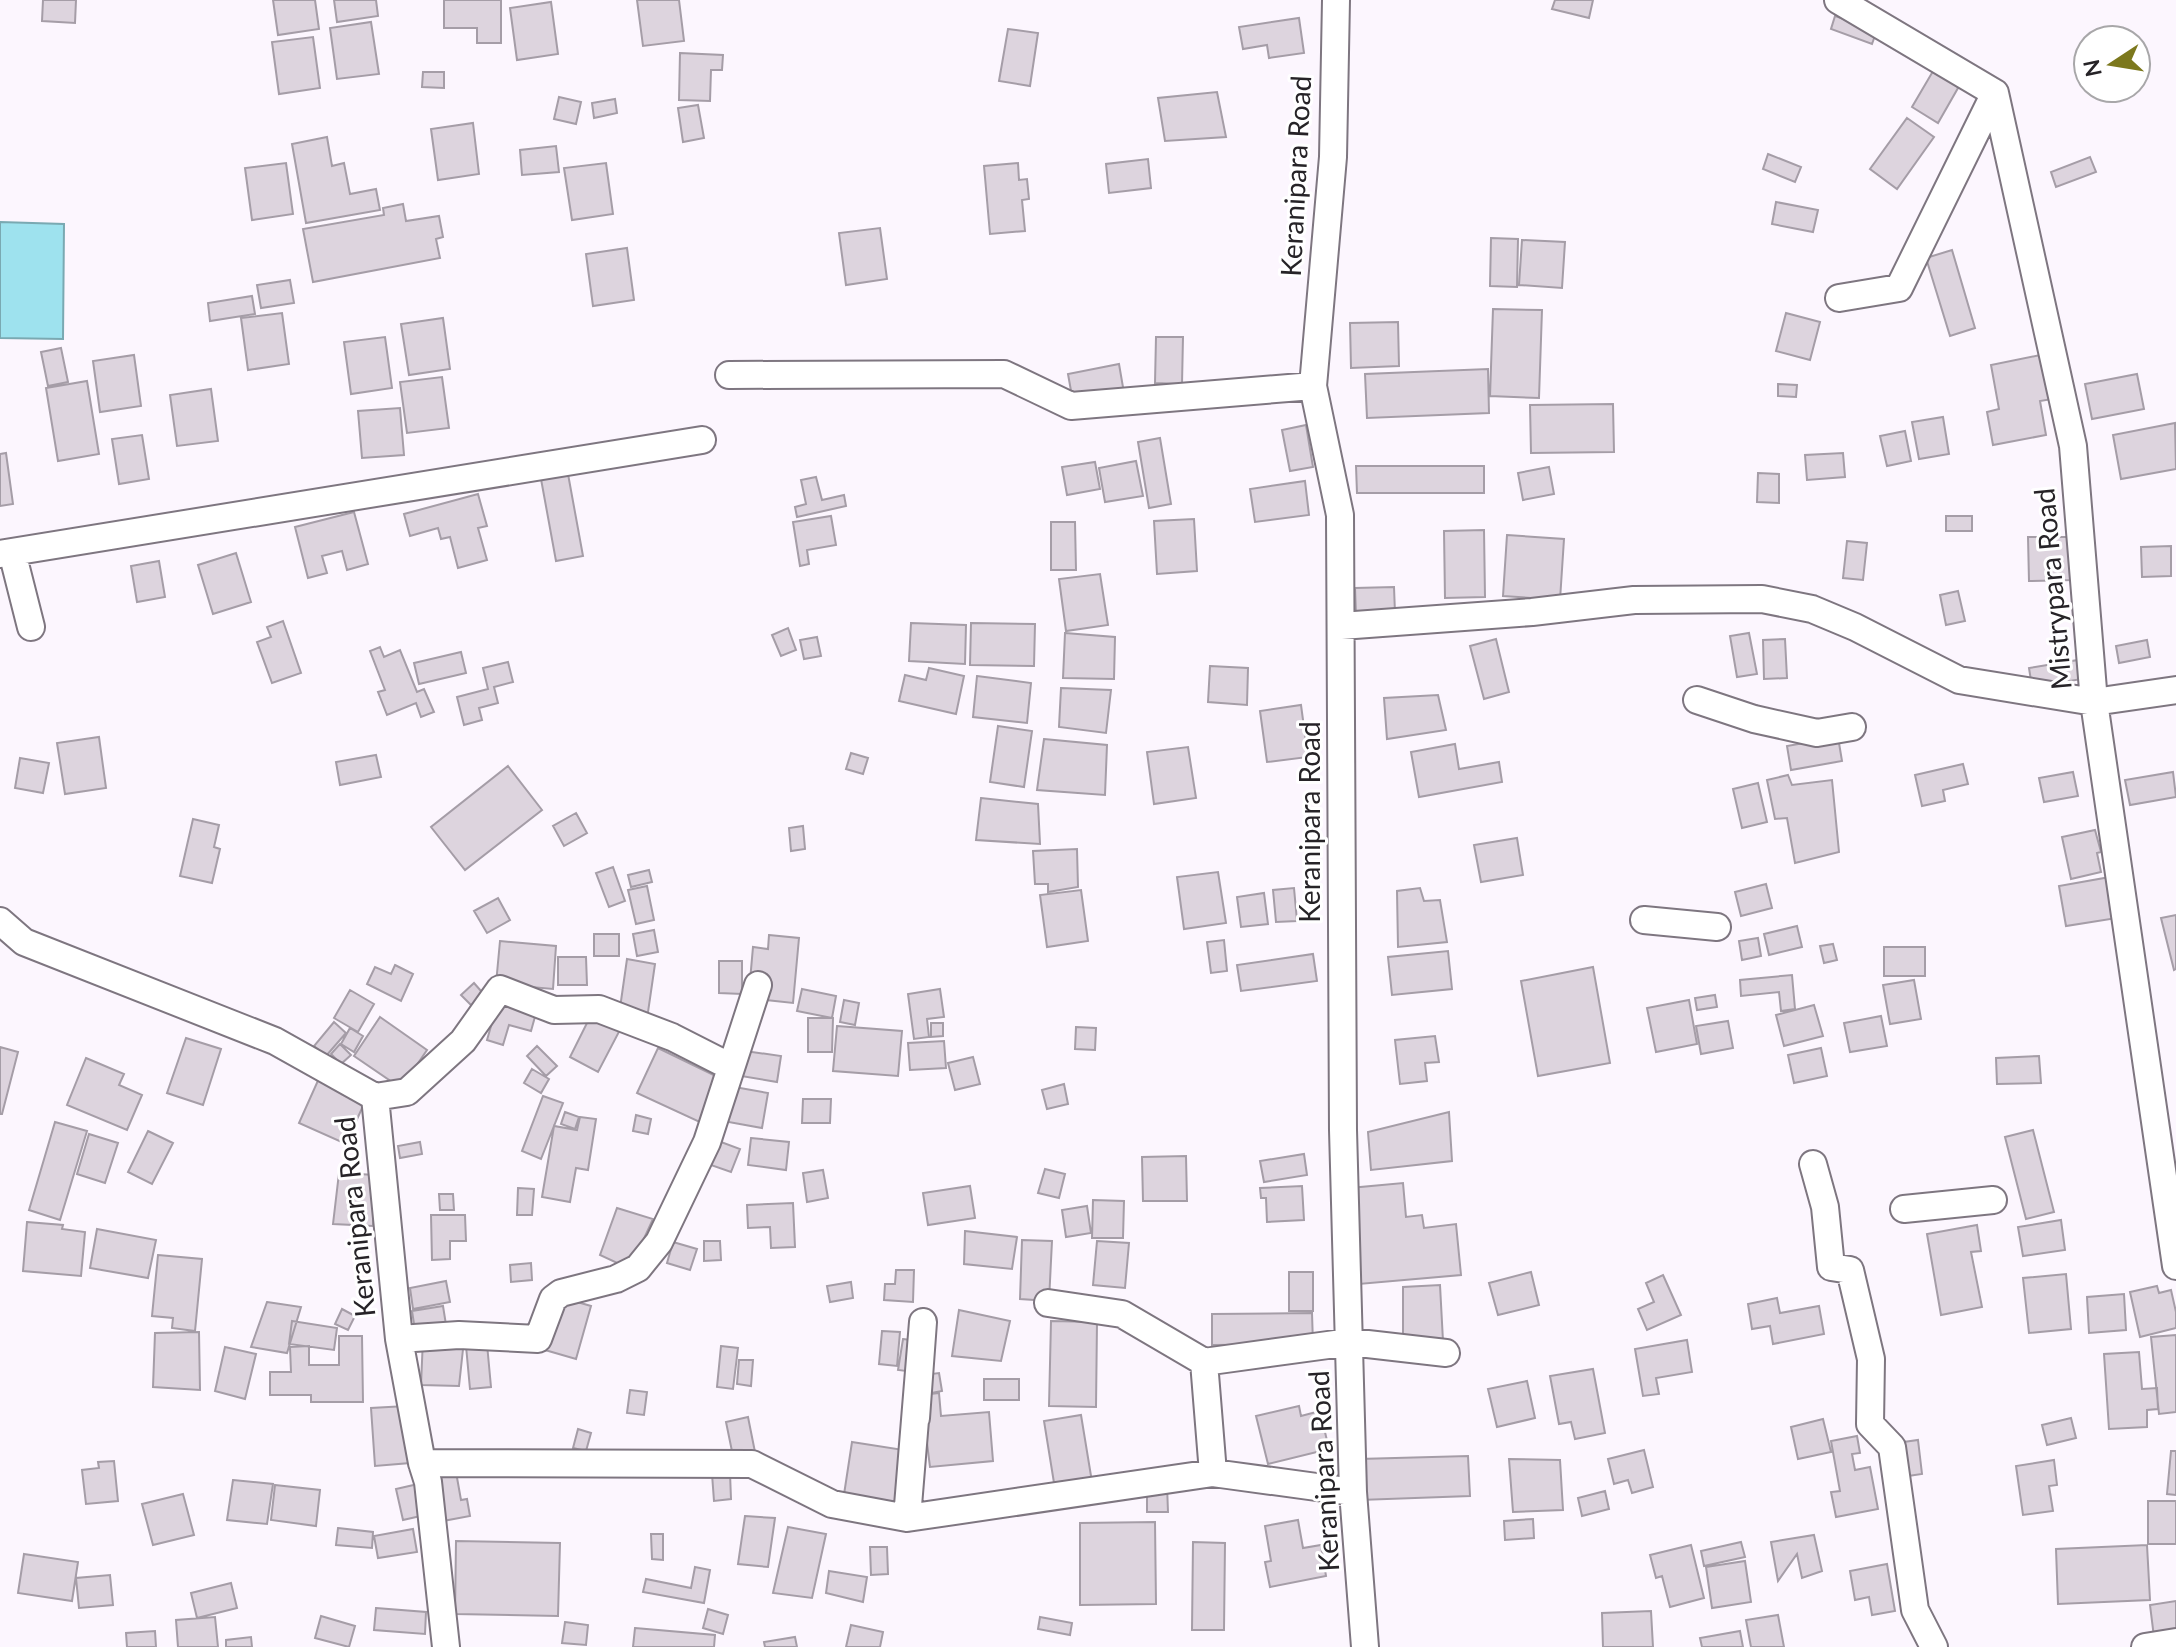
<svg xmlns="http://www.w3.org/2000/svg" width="2176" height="1647" font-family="Lato,sans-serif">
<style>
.water{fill:#9ee2ee;stroke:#7aa9b2;stroke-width:2}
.building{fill:#ddd4de;stroke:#a59da7;stroke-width:2}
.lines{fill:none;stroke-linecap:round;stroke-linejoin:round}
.minor-casing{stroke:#7e7680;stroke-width:30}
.minor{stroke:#fff;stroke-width:26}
.labels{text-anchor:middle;stroke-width:6;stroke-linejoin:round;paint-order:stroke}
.street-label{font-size:28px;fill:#262327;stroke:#fff}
</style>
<rect width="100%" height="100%" fill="#fcf6fe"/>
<path class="water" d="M0 222 64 224 63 339 0 338Z"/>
<path class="building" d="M43 0H76L75 23 42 21Z
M273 0H315L319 29 278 35Z
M334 0H376L378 16 337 22Z
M444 0H501V43H477V28H444Z
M637 0H679L684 41 643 46Z
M1555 0H1593L1589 18 1552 9Z
M551 2 558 54 517 60 510 8Z
M1835 16 1877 30 1872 44 1831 29Z
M1299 18 1304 53 1269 58 1267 45 1243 49 1239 27Z
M371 22 379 74 337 79 330 28Z
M1008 29 1038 33 1030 86 999 81Z
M313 37 320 88 279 94 272 42Z
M680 53 723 55 722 70H711L710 101 679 100Z
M1936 66 1962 81 1938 123 1912 107Z
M423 72H444V88L422 87Z
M1217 92 1226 137 1165 141 1158 98Z
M559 97 581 102 576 124 554 119Z
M615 99 617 113 594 118 592 103Z
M698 105 704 138 683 142 678 108Z
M1907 118 1934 137 1897 189 1870 169Z
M473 123 479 174 438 180 431 129Z
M327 137 332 166 344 163 350 194 376 189 380 210 306 223 292 144Z
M556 146 559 172 522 175 520 150Z
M1768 154 1801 167 1795 182 1763 169Z
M2090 157 2096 172 2056 187 2051 172Z
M1148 159 1151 188 1109 193 1106 164Z
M286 163 293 214 252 220 245 168Z
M606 163 613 214 572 220 564 168Z
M1018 163 1019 180 1027 179 1029 199 1022 200 1025 231 990 234 984 166Z
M1776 202 1818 210 1813 232 1772 224Z
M403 204 406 221 439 216 443 237 436 239 440 258 313 282 303 229 384 215 383 208Z
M880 228 887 279 846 285 839 233Z
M1491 238 1518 239 1517 287 1490 286Z
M1522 240 1565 242 1562 288 1519 285Z
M627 248 634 300 593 306 586 254Z
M1952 250 1975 328 1950 336 1926 258Z
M290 280 294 303 261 308 257 285Z
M252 296 255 314 210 321 208 303Z
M1493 309 1542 310 1539 398 1490 396Z
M282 313 289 364 248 370 241 318Z
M1786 313 1820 322 1810 360 1776 351Z
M443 318 450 369 409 375 401 324Z
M1398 322 1399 366 1351 368 1350 323Z
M385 337 392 388 351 394 344 342Z
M1156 337H1183L1182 384 1155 383Z
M61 348 68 382 48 386 41 352Z
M2050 353 2058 398 2040 401 2046 435 1993 445 1987 412 1999 409 1991 365Z
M134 355 141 406 100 412 93 361Z
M1119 364 1124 393 1073 402 1068 374Z
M1488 369 1489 413 1367 418 1365 374Z
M2137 374 2144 409 2092 419 2085 384Z
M442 377 449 428 407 433 400 382Z
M87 381 99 454 58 461 46 388Z
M1778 384 1797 385 1796 397 1778 396Z
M211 389 218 441 177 446 170 395Z
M1613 404 1614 452 1531 453 1530 405Z
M400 408 404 455 362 458 358 411Z
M1943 417 1949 454 1919 459 1912 422Z
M2175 423 2176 469 2121 479 2113 435Z
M1306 425 1313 467 1290 471 1282 430Z
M1905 431 1911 461 1887 466 1880 436Z
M142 435 149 479 119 484 112 439Z
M1160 438 1171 504 1149 508 1138 442Z
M6 453 13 504 0 506V454Z
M1843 453 1845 477 1807 480 1805 455Z
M1136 461 1143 496 1105 502 1099 468Z
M1095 462 1100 489 1067 495 1062 467Z
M1356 466H1484V493H1357Z
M1549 467 1554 494 1523 500 1518 473Z
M1758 473 1779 474V503L1757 502Z
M568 474 583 556 556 561 541 479Z
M816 477 822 500 844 495 846 506 797 517 795 507 806 504 801 480Z
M1305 481 1309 515 1255 522 1250 489Z
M478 494 487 526 478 528 487 560 458 568 450 537 441 539 438 528 410 536 404 514Z
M354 512 368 564 347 570 342 551 322 556 327 573 308 578 295 527Z
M831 516 836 545 807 550 809 564 800 566 793 522Z
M1946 516H1972V531H1946Z
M1194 519 1197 571 1157 574 1154 521Z
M1051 522H1075L1076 570H1051Z
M1484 530 1485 597 1445 598 1444 531Z
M1507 535 1564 539 1560 600 1503 596Z
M2028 537H2074V580L2029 581Z
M1847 541 1867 543 1863 580 1843 578Z
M2171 546V576L2142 577 2141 547Z
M236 553 251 602 213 614 198 565Z
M159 561 165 597 137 602 131 566Z
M1100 574 1108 625 1066 631 1059 579Z
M1394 587 1395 613 1356 614 1355 588Z
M1958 591 1965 621 1946 625 1940 595Z
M283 621 301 673 272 683 257 642 271 637 267 627Z
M911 623 966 625 965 664 909 661Z
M971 623 1035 624 1034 666 970 665Z
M788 628 796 650 781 656 772 635Z
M1065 633 1115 637 1114 679 1063 678Z
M1749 633 1757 674 1737 677 1730 636Z
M817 637 821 656 804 659 800 640Z
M1496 639 1509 692 1484 699 1470 646Z
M1785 639 1787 678 1764 679 1763 640Z
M2147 640 2150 657 2119 663 2116 646Z
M380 647 384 657 400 650 417 692 424 689 434 712 421 717 416 703 387 715 378 692 385 690 370 651Z
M461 652 466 673 419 684 414 663Z
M2078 660 2082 679 2032 687 2029 668Z
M508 662 513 682 494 687 498 703 479 708 482 720 464 725 457 697 488 689 483 668Z
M1210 666 1248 668 1247 705 1208 702Z
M929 668 964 676 956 714 899 701 905 675 926 680Z
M977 676 1031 683 1027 723 973 717Z
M1061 688 1111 690 1106 733 1059 727Z
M1438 695 1446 730 1387 739 1384 698Z
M1301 705 1308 757 1267 762 1260 711Z
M998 726 1032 731 1024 787 990 782Z
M99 737 106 788 65 794 57 743Z
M1838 737 1842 761 1791 770 1787 746Z
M1044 739 1107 745 1105 795 1037 790Z
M1455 744 1459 769 1499 762 1502 782 1419 797 1411 752Z
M1188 747 1196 798 1154 804 1147 752Z
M851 753 868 758 863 774 846 769Z
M376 755 381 777 340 785 336 762Z
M20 758 49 763 43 793 15 788Z
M1963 764 1968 784 1943 790 1945 801 1922 806 1915 775Z
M508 766 542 810 465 870 431 827Z
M2073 772 2078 796 2044 802 2039 778Z
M2173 772 2176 797 2130 805 2125 780Z
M1788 775 1792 785 1832 780 1839 852 1795 863 1787 818 1775 819 1767 780Z
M1758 783 1767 822 1742 828 1733 789Z
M981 798 1038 804 1040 844 976 840Z
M576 813 587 833 564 846 553 826Z
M193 819 219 825 214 847 220 849 212 883 180 876Z
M803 826 805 849 791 851 789 828Z
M2095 830 2101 852 2097 853 2101 872 2071 879 2062 837Z
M1517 838 1523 875 1481 882 1474 845Z
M1077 849 1078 887 1048 892V884H1035L1033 851Z
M613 867 625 901 609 907 596 873Z
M649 870 652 882 631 887 628 875Z
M1218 872 1226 923 1184 929 1177 877Z
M2110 877 2117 918 2066 926 2059 886Z
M1766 884 1772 908 1741 916 1735 892Z
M647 886 654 920 636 924 628 890Z
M1294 888 1297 921 1276 922 1273 890Z
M1420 888 1424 901 1440 900 1447 942 1398 947 1397 891Z
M1081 890 1088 941 1047 947 1040 895Z
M1264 893 1268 924 1241 927 1237 897Z
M498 898 510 920 487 933 474 911Z
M2176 915V969L2174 970 2161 918Z
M1797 926 1802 947 1769 955 1764 934Z
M654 930 658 952 637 956 633 934Z
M594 934H619V956H594Z
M769 935 799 938 793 1003 766 1000 750 981 753 947 768 949Z
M1758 938 1761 956 1742 960 1739 941Z
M1224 940 1227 971 1211 973 1207 942Z
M500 941 556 946 553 989 496 984Z
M1833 944 1837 960 1824 963 1820 946Z
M1884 947H1925V976H1884Z
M1448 951 1452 989 1392 995 1388 957Z
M1313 954 1317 981 1241 991 1237 965Z
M558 957H586L587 985H558Z
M627 959 655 964 647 1019 619 1015Z
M719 961H742V994L719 993Z
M395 965 413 974 401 1001 367 984 375 967 391 974Z
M1593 967 1610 1063 1538 1076 1521 981Z
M1792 975 1795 1009 1781 1011 1779 992 1741 996 1740 980Z
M1914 980 1921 1019 1890 1024 1883 985Z
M474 983 488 999 476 1010 461 995Z
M802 989 836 996 832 1018 797 1011Z
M940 989 944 1017 927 1019 929 1037 914 1039 908 994Z
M350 990 374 1004 358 1032 334 1018Z
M500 995 538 1006 531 1031 509 1025 503 1045 487 1040Z
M1715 995 1717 1007 1697 1010 1695 998Z
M844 1000 859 1003 855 1025 840 1022Z
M1689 1000 1697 1044 1656 1052 1647 1008Z
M1814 1005 1823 1036 1784 1046 1776 1015Z
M593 1011 622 1026 598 1072 570 1057Z
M1881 1016 1887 1046 1850 1052 1844 1023Z
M380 1017 427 1050 401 1088 354 1056Z
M808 1018H833L832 1052H808Z
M1728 1021 1733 1048 1701 1054 1696 1026Z
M334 1022 346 1033 326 1056 314 1046Z
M931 1023H943V1036L931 1037Z
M837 1026 902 1031 898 1076 833 1071Z
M1076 1027 1096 1028 1095 1050 1075 1049Z
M350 1028 363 1036 354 1052 341 1044Z
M1435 1036 1439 1062 1425 1063 1427 1081 1400 1084 1395 1040Z
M186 1038 221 1049 203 1105 167 1093Z
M944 1041 946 1068 910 1070 908 1043Z
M340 1044 351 1055 341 1064 331 1054Z
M537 1046 557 1066 546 1076 527 1056Z
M0 1047 18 1052 2 1114H0Z
M658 1048 724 1080 704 1124 637 1093Z
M1821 1048 1827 1076 1794 1083 1788 1055Z
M745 1051 781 1056 777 1082 741 1076Z
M2039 1056 2041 1083 1997 1084 1996 1058Z
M973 1057 980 1084 955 1090 948 1063Z
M86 1058 124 1074 119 1085 142 1095 127 1130 67 1105Z
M532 1069 549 1079 541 1093 524 1083Z
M320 1076 367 1097 346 1144 299 1123Z
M1064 1084 1068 1104 1047 1109 1042 1090Z
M729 1086 768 1093 762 1128 723 1121Z
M543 1096 563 1103 541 1159 522 1151Z
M803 1099H831L830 1123H802Z
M565 1112 579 1117 575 1129 561 1124Z
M1449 1112 1452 1161 1371 1170 1368 1132Z
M636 1115 651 1119 648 1134 633 1131Z
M580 1117 596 1119 588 1170 576 1168 570 1202 542 1197 554 1126 577 1130Z
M55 1122 87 1131 60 1220 29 1210Z
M2033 1130 2054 1212 2026 1219 2005 1137Z
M148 1131 173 1143 152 1184 128 1172Z
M89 1134 118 1143 105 1183 77 1174Z
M751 1138 789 1142 786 1170 748 1165Z
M713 1139 740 1149 731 1172 705 1163Z
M420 1142 422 1154 400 1158 398 1146Z
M1304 1154 1307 1175 1264 1182 1260 1161Z
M1186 1156 1187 1201H1143L1142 1157Z
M1045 1169 1065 1174 1059 1198 1038 1193Z
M823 1170 828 1198 807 1202 803 1173Z
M339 1173 376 1175 373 1226 333 1224Z
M1403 1183 1406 1217 1422 1215 1424 1228 1456 1224 1461 1275 1359 1284 1350 1188Z
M970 1186 975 1218 928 1225 923 1193Z
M1302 1186 1304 1220 1267 1222 1266 1198H1261L1260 1188Z
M518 1188 534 1189 532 1215H517Z
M439 1194H453L454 1210H440Z
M1093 1200 1124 1201 1123 1238H1092Z
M793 1203 795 1247 771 1248 770 1227 748 1228 747 1205Z
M1087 1206 1091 1233 1066 1237 1062 1210Z
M617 1208 653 1219 630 1269 600 1255Z
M431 1215H465L466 1241H450V1259L432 1260Z
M2061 1220 2065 1250 2023 1256 2018 1227Z
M27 1222 63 1225 62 1229 85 1232 81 1276 23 1271Z
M1977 1225 1981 1251 1971 1252 1982 1307 1941 1315 1927 1234Z
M97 1229 156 1240 148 1278 90 1268Z
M965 1231 1017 1237 1012 1269 964 1264Z
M1022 1240 1052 1241 1049 1301 1020 1299Z
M704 1241H720L721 1260 704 1261Z
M1097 1241 1129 1243 1125 1288 1093 1285Z
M673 1242 697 1249 690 1270 667 1263Z
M158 1255 202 1259 195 1331 172 1328 173 1318 152 1316Z
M531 1263 532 1280 511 1282 510 1265Z
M896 1270H914L913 1302 884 1300 885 1284H895Z
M1289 1272H1313V1311H1289Z
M1531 1272 1539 1305 1498 1315 1489 1283Z
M2066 1274 2071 1329 2029 1333 2023 1278Z
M1663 1275 1681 1315 1647 1330 1638 1309 1654 1302 1646 1283Z
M446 1281 450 1302 413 1309 410 1288Z
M851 1282 853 1298 830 1302 827 1286Z
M1440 1285 1443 1341H1403V1287Z
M2157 1286 2159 1293 2171 1290 2176 1312V1328L2140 1337 2130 1292Z
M2124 1294 2126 1330 2089 1333 2087 1297Z
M560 1297 591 1306 576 1359 545 1350Z
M1777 1298 1780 1313 1819 1306 1824 1334 1773 1344 1770 1326 1752 1329 1748 1304Z
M267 1302 301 1307 287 1353 251 1347Z
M443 1306 447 1331 416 1337 412 1311Z
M342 1309 355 1316 348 1330 335 1324Z
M959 1310 1010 1321 1001 1361 952 1356Z
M1312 1313 1313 1344 1212 1345V1314Z
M292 1321 337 1328 334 1350 289 1344Z
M1051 1321 1097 1322 1096 1407 1049 1406Z
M882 1331 900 1332 897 1366 879 1364Z
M199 1332 200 1390 153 1387 155 1333Z
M2176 1335V1412L2159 1414 2151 1337Z
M339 1336H362L363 1402H311V1395H270V1372H291L290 1347 309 1346V1365H339Z
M423 1338 464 1340 459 1386 421 1385Z
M903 1339 919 1341 914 1372 898 1370Z
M1687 1340 1692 1372 1656 1378 1659 1394 1643 1396 1635 1349Z
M487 1344 491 1387 470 1389 466 1346Z
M721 1346 738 1348 733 1389 717 1387Z
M225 1347 256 1354 245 1399 215 1391Z
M2139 1352 2142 1389 2157 1388 2158 1409 2147 1410V1427L2109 1429 2104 1354Z
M739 1360H753L751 1386 737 1384Z
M1593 1369 1605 1433 1575 1439 1571 1422 1559 1424 1550 1376Z
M939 1373 942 1391 926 1394 923 1375Z
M984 1379H1019V1400H984Z
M1527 1381 1535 1418 1497 1427 1488 1389Z
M630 1390 647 1392 644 1415 627 1413Z
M939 1393 941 1416 989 1412 993 1461 930 1467 921 1395Z
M406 1406 410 1463 375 1466 371 1408Z
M1299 1406 1301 1416 1320 1411 1329 1449 1268 1464 1256 1416Z
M1081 1415 1092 1482 1055 1489 1044 1421Z
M748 1417 756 1457 734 1461 726 1422Z
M2071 1418 2076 1438 2047 1445 2042 1425Z
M1823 1419 1831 1452 1798 1459 1791 1427Z
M578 1429 591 1433 586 1451 573 1448Z
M1857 1436 1860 1453 1852 1454 1855 1470 1870 1467 1878 1509 1836 1517 1831 1492 1840 1491 1831 1441Z
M1918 1440 1922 1474 1901 1477 1896 1443Z
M852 1442 910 1451 900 1511 843 1501Z
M1644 1450 1653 1487 1632 1493 1628 1480 1614 1484 1608 1459Z
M2171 1451H2176V1495L2167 1494Z
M1468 1456 1470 1496 1360 1500 1359 1459Z
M1509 1459 1560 1460 1563 1510 1513 1512Z
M2054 1460 2057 1485 2049 1486 2053 1511 2023 1515 2016 1466Z
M114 1461 118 1501 86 1504 82 1470 99 1468 98 1462Z
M456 1472 461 1500 467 1499 470 1516 443 1521 435 1476Z
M730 1473 731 1499 714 1501 712 1474Z
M233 1480 273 1484 267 1524 227 1520Z
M418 1484 425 1515 403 1520 396 1489Z
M275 1485 320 1490 316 1526 271 1520Z
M1147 1485H1167L1168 1512H1147Z
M1605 1491 1609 1509 1582 1516 1578 1498Z
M183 1494 194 1535 153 1545 142 1504Z
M2148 1501H2176V1544H2148Z
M745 1516 775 1518 768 1567 738 1564Z
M1533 1519 1534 1538 1505 1540 1504 1521Z
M1298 1520 1303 1548 1321 1545 1326 1576 1270 1587 1265 1562 1271 1561 1265 1526Z
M1155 1522 1156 1604 1080 1605V1523Z
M788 1527 826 1534 812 1598 773 1593Z
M338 1528 373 1532 372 1548 336 1545Z
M413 1529 417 1552 378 1558 374 1536Z
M651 1534H663V1560L652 1559Z
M1814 1535 1822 1571 1802 1578 1797 1554 1778 1581 1771 1542Z
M456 1541 560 1543 558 1616 455 1614Z
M1193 1542 1225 1543 1224 1630H1192Z
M1741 1542 1745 1557 1704 1566 1701 1551Z
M1691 1545 1704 1598 1670 1607 1662 1576 1656 1578 1650 1555Z
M2147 1545 2150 1600 2058 1604 2056 1549Z
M870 1547H887L888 1574 871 1575Z
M24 1554 78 1562 72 1601 18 1593Z
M1745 1561 1751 1602 1712 1608 1706 1567Z
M1887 1564 1895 1611 1872 1615 1869 1597 1855 1600 1850 1571Z
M695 1567 710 1570 704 1603 643 1592 646 1579 691 1588Z
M829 1571 867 1577 863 1602 826 1593Z
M110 1575 113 1605 79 1608 76 1578Z
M231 1583 237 1608 197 1618 191 1593Z
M2176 1601V1634L2154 1637 2150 1605Z
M376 1608 426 1612 425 1634 374 1630Z
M708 1609 728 1615 723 1634 703 1628Z
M1651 1611 1653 1647H1603L1602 1613Z
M1778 1615 1784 1647H1751L1746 1620Z
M321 1616 355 1626 349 1647 315 1638Z
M215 1617 218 1647H178L176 1620Z
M1040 1617 1072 1623 1070 1635 1038 1629Z
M565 1622 588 1625 586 1645 562 1643Z
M851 1625 883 1632 880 1647H846Z
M635 1628 715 1635 714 1647H633Z
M155 1631 156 1647H127L126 1633Z
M1740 1631 1743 1647H1702L1700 1638Z
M251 1637 252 1647H226V1640Z
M795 1637 797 1647H765L764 1642Z"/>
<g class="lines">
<g class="minor-casing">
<path id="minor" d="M1336 0 1333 157 1313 386 1340 515 1343 1130 1353 1492 1365 1647
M1838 0 1995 93 2073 446 2094 702 2176 1266
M1839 298 1899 288 1995 93
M729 375 1004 374 1071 406 1313 386
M12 552 31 627
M0 554 702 440
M1341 626 1532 612 1634 600 1762 599 1812 609 1855 627 1959 680 2094 702 2176 690
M1697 700 1754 719 1817 733 1852 727
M1644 920 1717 927
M0 921 24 942 275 1041 375 1097 399 1339 422 1463 428 1482 446 1647
M375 1097 407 1092 463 1041 500 989 554 1010 599 1009 672 1037 731 1067
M1813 1164 1825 1207 1831 1267 1850 1270 1871 1359 1870 1424 1892 1447 1915 1610 1934 1647
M1904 1209 1993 1200
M1048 1303 1122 1314 1204 1362
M399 1339 459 1335 538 1339 553 1299 561 1293 616 1279 638 1268 659 1242 707 1142 758 985
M422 1463 752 1464 832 1504 907 1518 1213 1473 1353 1492
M1213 1473 1204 1362 1350 1342 1446 1353
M907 1518 923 1322 916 1418
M2145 1647 2176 1642"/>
</g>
<use href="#minor" class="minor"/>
</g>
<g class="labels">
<g class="street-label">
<text transform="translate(1296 176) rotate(-87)" y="10">Keranipara Road</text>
<text transform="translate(2053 589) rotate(-95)" y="10">Mistrypara Road</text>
<text transform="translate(1310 822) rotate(-90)" y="10">Keranipara Road</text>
<text transform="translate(355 1217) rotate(-96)" y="10">Keranipara Road</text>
<text transform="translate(1324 1471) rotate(-93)" y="10">Keranipara Road</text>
</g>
</g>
<g transform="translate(2112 64) rotate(258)"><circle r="38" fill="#ffffff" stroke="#a8a7a9" stroke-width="2"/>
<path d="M0-6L14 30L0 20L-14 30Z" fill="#7c781d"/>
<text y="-12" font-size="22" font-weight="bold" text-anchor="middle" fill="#262327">N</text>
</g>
</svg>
